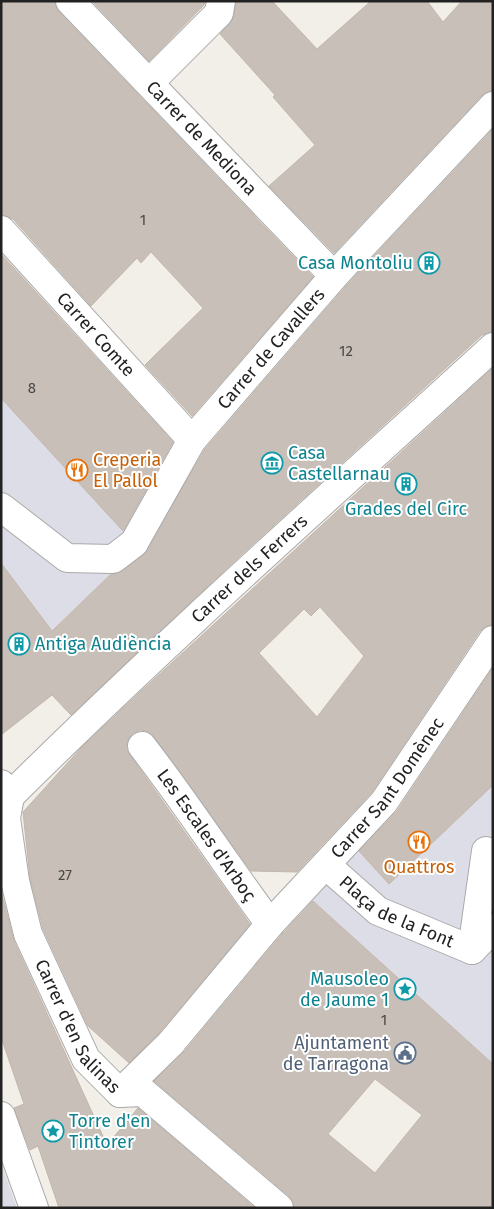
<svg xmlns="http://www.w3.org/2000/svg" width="494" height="1209" font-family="'Fira Sans',sans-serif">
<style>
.plaza{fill:#dddde8}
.building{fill:#c7bfb8;stroke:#c4b6ab;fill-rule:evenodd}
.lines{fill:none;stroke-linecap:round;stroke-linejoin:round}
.pedestrian-casing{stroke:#a9a9a9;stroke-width:30}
.minor-casing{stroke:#a9a9a9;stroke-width:30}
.pedestrian{stroke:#fff;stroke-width:28}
.minor{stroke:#fff;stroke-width:28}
.labels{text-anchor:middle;stroke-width:4;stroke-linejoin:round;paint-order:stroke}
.number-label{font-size:15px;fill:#4b4948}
.street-label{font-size:18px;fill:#222;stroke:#fff}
.culture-label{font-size:18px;fill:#0d838f;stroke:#fff;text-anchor:start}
.food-label{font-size:18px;fill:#c56008;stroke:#fff;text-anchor:start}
.service-label{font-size:18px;fill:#4e5e75;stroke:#fff;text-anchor:end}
</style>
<rect width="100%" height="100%" fill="#f2efe9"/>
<path class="plaza" d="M1 398 142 551 122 578 113 572 47 635 40 615 1 563Z
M493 783V1064L309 897 357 849 389 883Z
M1 1163 17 1208H1Z"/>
<path class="building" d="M1 1H55L59 12 313 277 192 416 145 365 203 308 151 252 141 263 137 258 91 306 13 219 1 215Z
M92 1H205L204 5 149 61Z
M236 1H272L317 49 371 1H427L443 22 462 1H493V91L482 95 334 253 269 186 315 145 273 97 275 95 220 34 234 16Z
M493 129V332L482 335 239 557 71 715 52 695 1 735V563L52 631 110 575 122 571 143 555 205 449 346 286Z
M1 254 173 442 123 531 1 398Z
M493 368V625L486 626 480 631 372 792 297 872 251 871 154 737 148 732 141 730 133 733 128 740 126 747 130 755 250 924 160 1032 129 1063 88 1026 43 929 30 878 23 812 82 747 139 693ZM320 607 364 656 317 717 259 653 304 609 311 616Z
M493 668V785L389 884 359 851 397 811Z
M1 891 14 941 107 1145 138 1108 255 1208H59L38 1146 30 1150 14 1108 24 1104 1 1037Z
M313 901 493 1064V1208H294L289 1196 154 1081 183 1053 282 934ZM375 1079 422 1115 375 1173 328 1134Z"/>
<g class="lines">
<g class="pedestrian-casing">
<g id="pedestrian">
<path id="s1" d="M70 1 334 276"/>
<path d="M150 82 219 13 221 1"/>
<path id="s2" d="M1 230 192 440"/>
<path id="s3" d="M134 543 192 440 334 276 493 106"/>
<path id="s4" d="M142 746C187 804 226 865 270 924"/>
<path id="s5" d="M10 796C166 641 331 495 493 347"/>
<path id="s6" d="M326 865 378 911 472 950 493 928"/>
<path d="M472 950 486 851"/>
<path id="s7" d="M171 1043 270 924 384 802 493 640"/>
</g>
</g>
<g class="minor-casing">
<g id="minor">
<path d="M1 507 67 558 113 559 134 543"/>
<path id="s8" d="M1 784 10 796 6 818 15 881 28 934 86 1059 120 1093"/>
<path d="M120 1093 143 1092 279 1208"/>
<path d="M120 1093 171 1043"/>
<path d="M1 1116 34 1208"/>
</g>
</g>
<use href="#pedestrian" class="pedestrian"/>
<use href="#minor" class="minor"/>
</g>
<defs>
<g id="building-ring" transform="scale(1.125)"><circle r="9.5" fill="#fff" stroke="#0f9aa8" stroke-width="1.5"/><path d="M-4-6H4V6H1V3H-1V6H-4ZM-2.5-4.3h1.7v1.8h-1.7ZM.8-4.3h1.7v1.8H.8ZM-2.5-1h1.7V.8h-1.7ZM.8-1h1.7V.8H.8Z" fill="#0f9aa8"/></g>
<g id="museum-ring" transform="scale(1.125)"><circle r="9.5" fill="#fff" stroke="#0f9aa8" stroke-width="1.5"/><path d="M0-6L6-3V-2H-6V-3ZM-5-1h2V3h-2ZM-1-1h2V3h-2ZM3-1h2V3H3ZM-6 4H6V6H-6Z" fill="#0f9aa8"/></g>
<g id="restaurant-ring" transform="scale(1.125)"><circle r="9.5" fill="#fff" stroke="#e8710a" stroke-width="1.5"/><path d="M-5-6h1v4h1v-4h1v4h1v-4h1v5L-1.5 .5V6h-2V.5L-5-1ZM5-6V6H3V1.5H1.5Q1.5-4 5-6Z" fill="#e8710a"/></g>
<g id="sight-ring" transform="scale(1.125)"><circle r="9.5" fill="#fff" stroke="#0f9aa8" stroke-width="1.5"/><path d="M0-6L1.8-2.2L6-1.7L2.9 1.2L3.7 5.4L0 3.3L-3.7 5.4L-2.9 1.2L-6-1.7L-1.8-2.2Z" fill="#0f9aa8"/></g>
<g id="civic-ring" transform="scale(1.125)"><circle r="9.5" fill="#fff" stroke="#5c6f8a" stroke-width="1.5"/><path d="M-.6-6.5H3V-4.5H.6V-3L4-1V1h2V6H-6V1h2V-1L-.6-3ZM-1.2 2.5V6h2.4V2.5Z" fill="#5c6f8a"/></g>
</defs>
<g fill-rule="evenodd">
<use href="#building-ring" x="429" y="263"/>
<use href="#museum-ring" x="272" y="463"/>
<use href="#restaurant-ring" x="77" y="470"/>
<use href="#building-ring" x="406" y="484"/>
<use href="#building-ring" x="19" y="644"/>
<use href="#restaurant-ring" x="419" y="842"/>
<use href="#sight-ring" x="405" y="989"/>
<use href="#civic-ring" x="405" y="1053"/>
<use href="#sight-ring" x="53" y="1131"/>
</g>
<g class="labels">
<g class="number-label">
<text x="143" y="225">1</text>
<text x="346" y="356">12</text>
<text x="32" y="393">8</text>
<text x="65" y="880">27</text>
<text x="384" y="1025">1</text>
</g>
<g class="street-label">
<text dy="6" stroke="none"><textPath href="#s1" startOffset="190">Carrer de Mediona</textPath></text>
<text dy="6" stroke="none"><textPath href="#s2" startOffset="141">Carrer Comte</textPath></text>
<text dy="6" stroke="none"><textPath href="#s3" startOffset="239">Carrer de Cavallers</textPath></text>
<text dy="6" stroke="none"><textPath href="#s5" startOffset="330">Carrer dels Ferrers</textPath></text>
<text dy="6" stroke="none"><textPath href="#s7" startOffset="335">Carrer Sant Domènec</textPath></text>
<text dy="6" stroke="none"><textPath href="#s4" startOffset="110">Les Escales d'Arboç</textPath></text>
<text dy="6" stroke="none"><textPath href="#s6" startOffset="86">Plaça de la Font</textPath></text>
<text dy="6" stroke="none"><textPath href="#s8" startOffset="261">Carrer d'en Salinas</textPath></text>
</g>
<g class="culture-label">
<text x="413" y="269" text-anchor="end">Casa Montoliu</text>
<text x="288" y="459">Casa<tspan x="288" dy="21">Castellarnau</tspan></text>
<text x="406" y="515" text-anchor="middle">Grades del Circ</text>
<text x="35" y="650">Antiga Audiència</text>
<text x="389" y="985" text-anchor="end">Mausoleo<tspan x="389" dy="21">de Jaume 1</tspan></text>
<text x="69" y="1127">Torre d'en<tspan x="69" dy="21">Tintorer</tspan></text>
</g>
<g class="food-label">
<text x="93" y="466">Creperia<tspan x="93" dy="21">El Pallol</tspan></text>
<text x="419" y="873" text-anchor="middle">Quattros</text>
</g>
<g class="service-label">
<text x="389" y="1049">Ajuntament<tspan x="389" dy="21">de Tarragona</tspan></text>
</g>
</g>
<rect width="494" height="1209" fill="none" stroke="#222222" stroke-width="5"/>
</svg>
